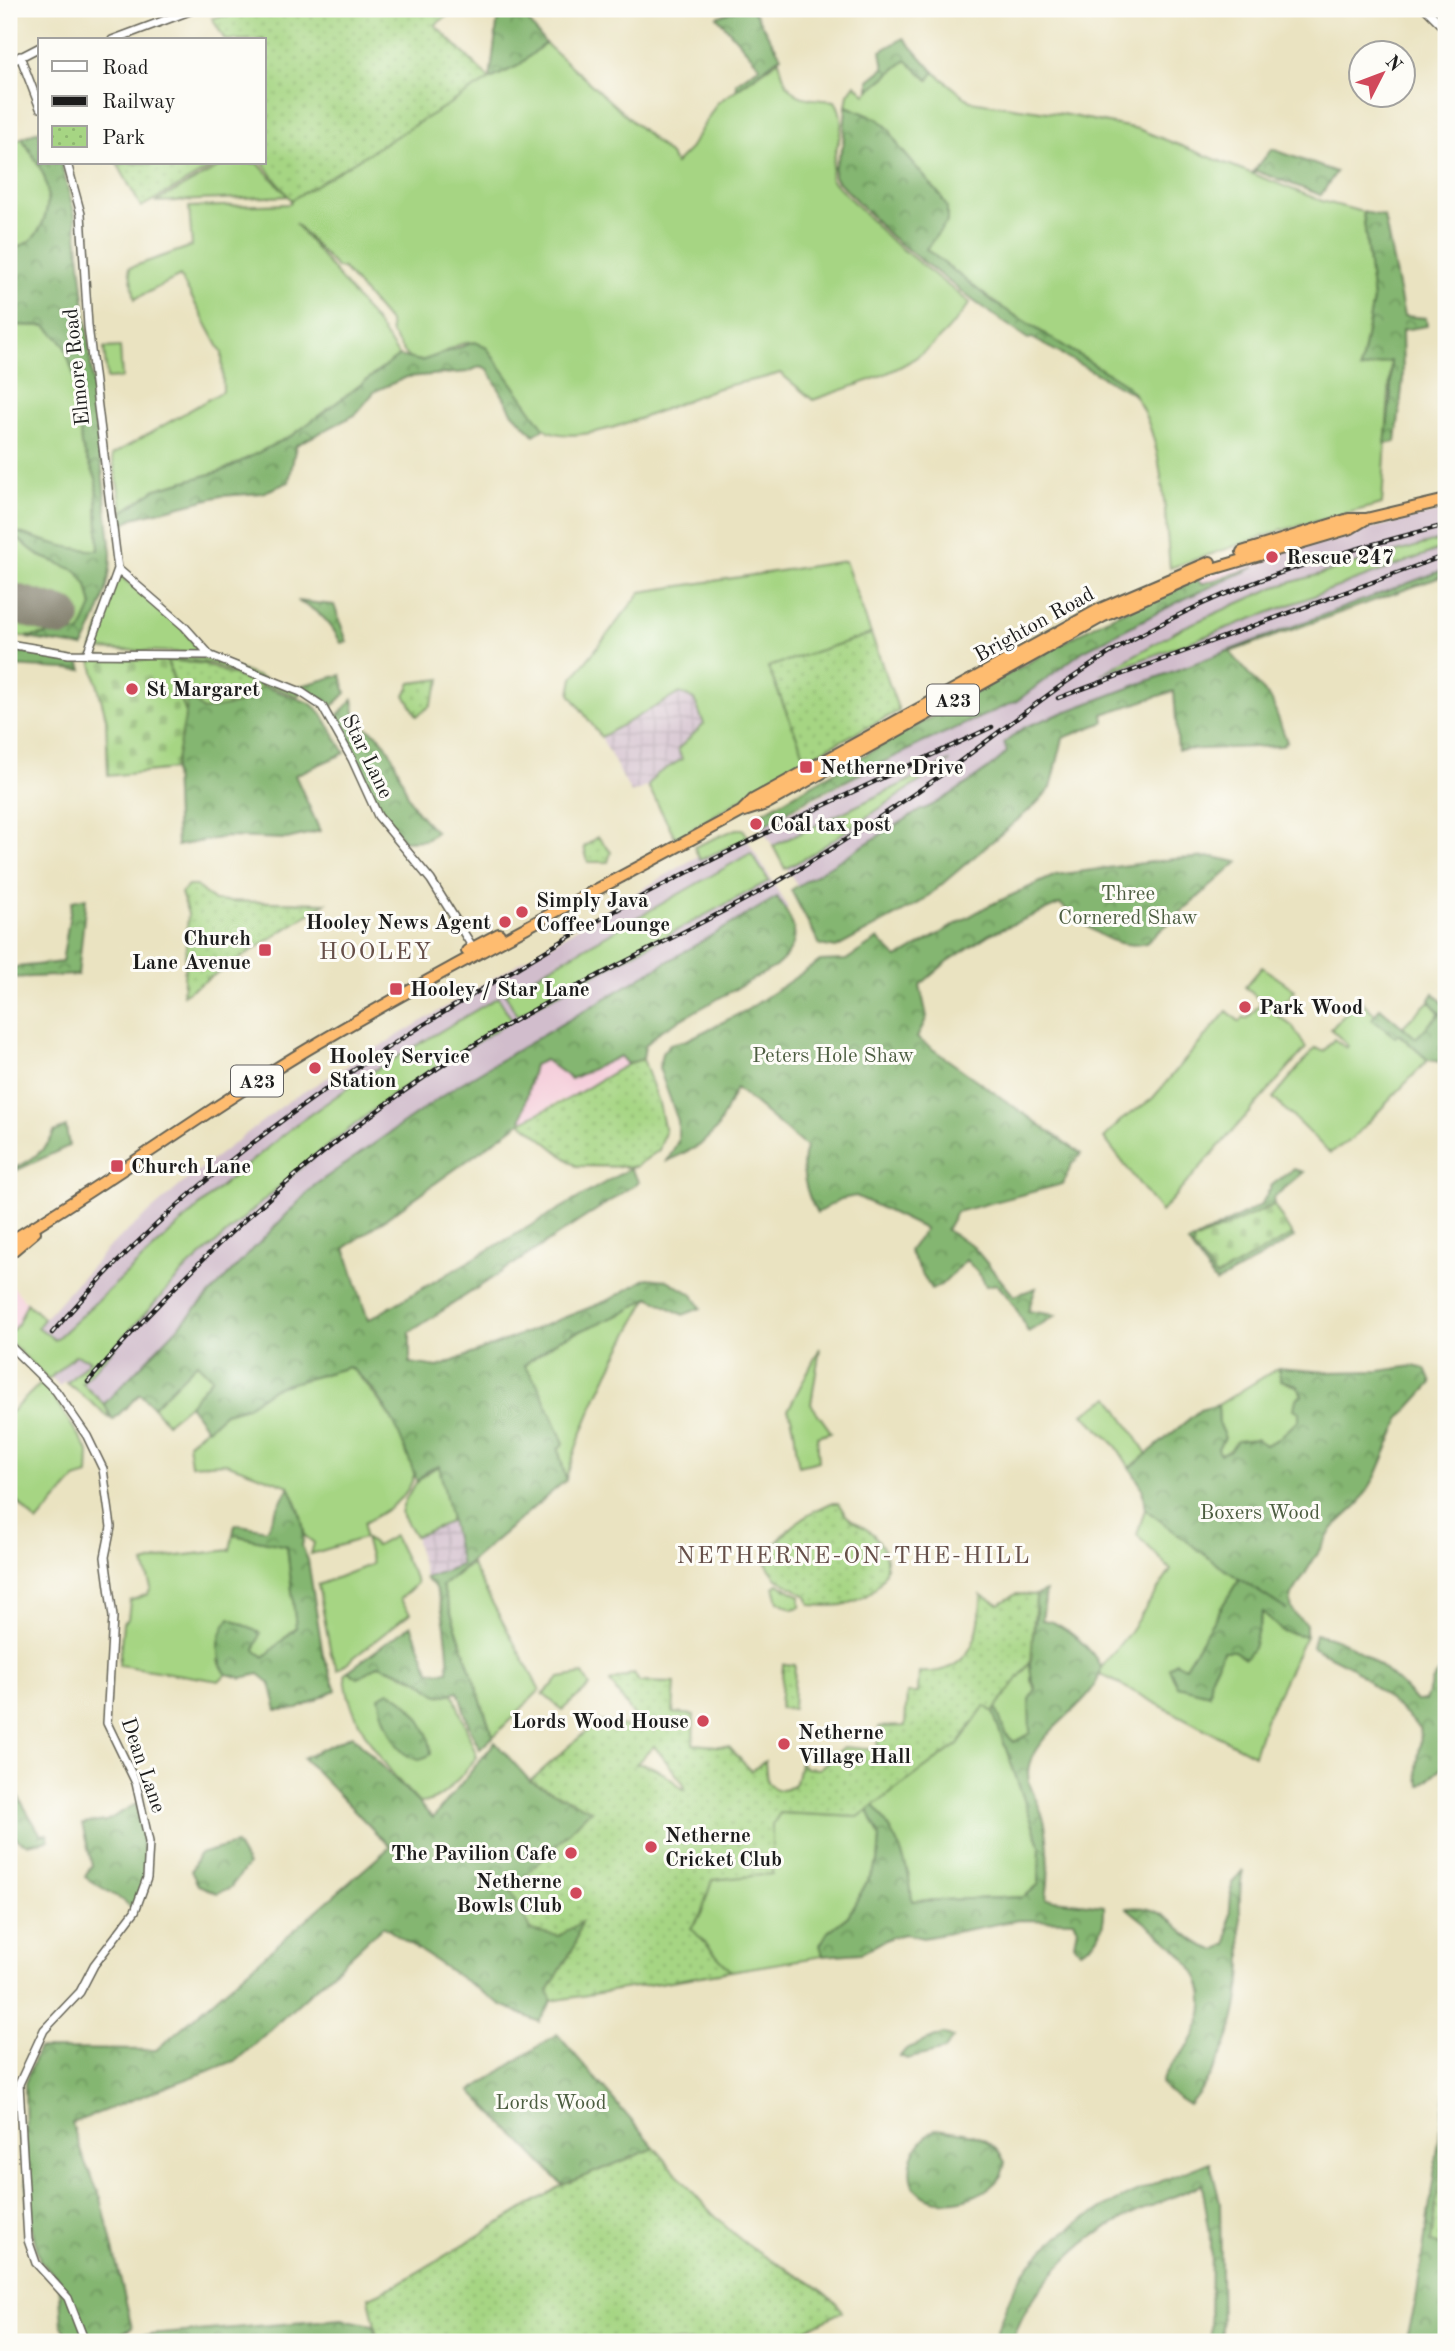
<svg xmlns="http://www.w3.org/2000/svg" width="1455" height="2351" font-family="'Old Standard TT',serif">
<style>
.built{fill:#f5cfdb}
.industrial{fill:url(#industrial-grid)}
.railway{fill:#d1bdcc}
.grass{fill:#a6d583;stroke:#617850;stroke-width:2}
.forest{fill:url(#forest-crowns);stroke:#506946;stroke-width:2}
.cemetery{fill:url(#cemetery-stones);stroke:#617850;stroke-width:2}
.park{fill:url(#park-dots);stroke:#617850;stroke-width:2;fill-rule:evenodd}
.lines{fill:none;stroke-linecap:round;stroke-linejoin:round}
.runway{stroke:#83806e;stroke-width:40}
.minor-casing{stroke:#646256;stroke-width:10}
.highway-casing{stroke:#646256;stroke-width:14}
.minor{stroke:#fff;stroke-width:7}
.highway{stroke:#febc70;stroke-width:10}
.rail-casing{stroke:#1c1c1c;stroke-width:4.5}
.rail{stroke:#fdfcf7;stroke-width:2;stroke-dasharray:5;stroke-linecap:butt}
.poi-dot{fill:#d1495b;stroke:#fdfcf7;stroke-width:2.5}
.labels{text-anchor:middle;stroke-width:6;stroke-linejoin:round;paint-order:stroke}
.shield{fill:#fdfcf7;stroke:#605f5e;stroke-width:2}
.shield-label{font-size:19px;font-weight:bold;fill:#1c1c1c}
.street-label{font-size:21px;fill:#1c1c1c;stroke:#fdfcf7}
.poi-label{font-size:21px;font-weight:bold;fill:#1c1c1c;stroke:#fdfcf7;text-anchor:start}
.park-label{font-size:21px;fill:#4c5d40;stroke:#fdfcf7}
.quarter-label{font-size:24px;letter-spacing:2px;fill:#664f49;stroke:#fdfcf7}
</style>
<defs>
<pattern id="industrial-grid" width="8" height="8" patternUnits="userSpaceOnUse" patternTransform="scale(1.75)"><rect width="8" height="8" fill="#d1bdcc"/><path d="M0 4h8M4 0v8" fill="none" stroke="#b3a2af"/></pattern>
<pattern id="forest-crowns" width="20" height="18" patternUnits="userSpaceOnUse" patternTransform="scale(1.75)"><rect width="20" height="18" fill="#84b671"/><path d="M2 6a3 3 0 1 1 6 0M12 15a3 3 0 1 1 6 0" fill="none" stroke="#6b935c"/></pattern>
<pattern id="cemetery-stones" width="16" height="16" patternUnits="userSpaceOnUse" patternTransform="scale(1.75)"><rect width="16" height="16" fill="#a6d583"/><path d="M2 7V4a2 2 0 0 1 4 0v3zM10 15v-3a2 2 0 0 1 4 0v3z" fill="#8eb671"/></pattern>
<pattern id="park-dots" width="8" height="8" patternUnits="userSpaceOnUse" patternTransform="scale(1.75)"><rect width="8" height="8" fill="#a6d583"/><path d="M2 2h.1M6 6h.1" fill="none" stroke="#8eb671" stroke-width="1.8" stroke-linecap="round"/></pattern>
</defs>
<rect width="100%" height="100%" fill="#fdfcf7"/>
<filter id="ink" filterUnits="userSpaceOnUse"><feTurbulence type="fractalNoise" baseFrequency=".0143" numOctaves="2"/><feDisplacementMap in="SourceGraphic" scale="14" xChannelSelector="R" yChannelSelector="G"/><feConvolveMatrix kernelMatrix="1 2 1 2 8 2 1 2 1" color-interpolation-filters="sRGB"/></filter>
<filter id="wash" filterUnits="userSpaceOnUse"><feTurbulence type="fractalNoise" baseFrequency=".00686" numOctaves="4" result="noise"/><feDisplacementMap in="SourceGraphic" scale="28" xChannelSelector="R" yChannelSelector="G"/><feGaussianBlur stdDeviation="1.57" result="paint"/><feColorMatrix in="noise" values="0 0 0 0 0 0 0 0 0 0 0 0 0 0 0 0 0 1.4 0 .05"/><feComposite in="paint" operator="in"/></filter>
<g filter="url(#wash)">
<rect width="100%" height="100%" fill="#eae3c1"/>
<path class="built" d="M1277 552 1280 559 1201 584 1197 579Z
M620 1056 627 1064 573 1097 559 1101 521 1122 534 1065 545 1060 571 1079Z
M9 1282 27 1303 18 1324 9 1334Z"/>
<path class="industrial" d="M680 693 694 699 704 724 678 749 683 759 656 775 648 786 631 793 601 737Z
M450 1522 461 1565 425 1578 415 1536Z"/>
<path class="railway" d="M1446 510V573L1181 667 1038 739 805 898 761 827 1014 695 1083 646 1201 584 1279 559 1277 552Z
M745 836 788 908 504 1067 311 1203 206 1297 104 1404 65 1381 59 1387 24 1341 108 1248 189 1178 290 1100 698 856Z"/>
<path class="grass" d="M545 43 670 155 675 164 689 150 717 103 779 60C787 99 799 98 835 101 852 127 830 152 831 179L888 238 970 303C923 368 885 375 813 400L780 373C759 381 735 382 713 390 676 402 579 453 544 428L480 344C455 335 435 368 409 359L391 333 390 323 343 268H337L295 223 375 321 399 356 293 435 222 471 156 489 123 512 112 455 223 391 222 353 180 276 135 299 129 268 192 246 189 207 290 204 291 200 490 79 518 66Z
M906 60 928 80 934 72 970 101 1062 114 1138 129 1322 201 1363 212 1373 300 1360 369 1391 360 1382 504 1283 530 1170 568C1164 512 1165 425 1125 384L995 303 925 249 947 222 940 195 899 147 889 129 878 119 846 106 848 94 855 84 865 94Z
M22 138C29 150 39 163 44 176 54 204 43 247 9 248V143Z
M226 163H258L288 196 155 202Z
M9 325 46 326 64 344 78 388 81 445 96 478 99 551 56 546 9 530Z
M120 347 122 378 107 379 104 348Z
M9 532 40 556 77 571 87 585 92 607 81 633C56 632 33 639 9 636Z
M1446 538V547L1100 675 1182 628 1275 587Z
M845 561 871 634 768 667 806 759 676 839 648 786 656 775 682 759 678 749 704 724 694 699 680 693 601 737 570 694 573 678 641 592Z
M118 574 182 627 200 653 92 649Z
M171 656 208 658 300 692 298 696 209 663 175 659Z
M950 761 809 856 785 869 773 846Z
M736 829H743L749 838 700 860 694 847Z
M751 853 769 881 517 1016 505 993Z
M1262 967 1295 990 1276 1014 1293 1027 1306 1048 1161 1212 1104 1138 1120 1121 1152 1099 1227 1011 1240 1022 1244 1017 1247 1019 1262 1002 1245 987Z
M498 997 512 1020 390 1097 307 1162 182 1273 82 1383 104 1404 113 1420 67 1383 90 1360 75 1355 48 1380 9 1341V1334L18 1324 27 1303 44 1319 38 1327 55 1340 219 1188 295 1125 365 1076Z
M1359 999 1376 1015 1373 1019 1398 1034 1428 1060 1353 1138 1330 1153 1273 1098 1315 1048 1324 1051 1334 1039 1346 1048 1348 1046 1331 1029Z
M1429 1001 1440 1013 1416 1039 1403 1026Z
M649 1297C616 1354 584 1416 566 1479L558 1448 524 1365 560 1339 624 1313Z
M820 1348 811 1404 831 1432 817 1436 819 1461 799 1466C794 1446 797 1428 788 1410Z
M197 1362 212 1378 189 1405 167 1423 153 1407Z
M349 1367C367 1380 417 1450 415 1471 411 1498 384 1512 364 1523V1538L311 1554 314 1543 305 1536 300 1512 289 1486 226 1463 191 1465 188 1443 225 1413 246 1407 274 1388Z
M1278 1368 1281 1380 1300 1388 1303 1395 1299 1420 1278 1439 1265 1445 1220 1454 1218 1448 1225 1438 1219 1425 1218 1405Z
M43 1381 89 1452 88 1475 75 1479 37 1523 9 1492V1414Z
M1110 1397 1147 1454 1130 1468 1116 1446 1083 1414Z
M439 1466 450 1508V1522L415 1536 401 1513C405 1493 421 1474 439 1466Z
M1145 1509 1239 1579 1185 1667 1209 1694 1211 1676 1223 1651H1234L1245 1658 1252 1648 1263 1612 1282 1631 1306 1636 1265 1720 1254 1755 1100 1674 1101 1668 1128 1634 1171 1570 1137 1535Z
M233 1535 287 1546 296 1627 265 1657 254 1650 218 1660 226 1674 219 1681 119 1665 123 1623 128 1619 130 1601 148 1594 151 1588 144 1564 169 1557 230 1550Z
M394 1536 417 1583 400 1599 410 1613 338 1670 331 1654 318 1585 372 1564 365 1538 376 1546Z
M471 1564 540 1690 493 1737 442 1586Z
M778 1584 800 1596V1607L792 1609 778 1601 774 1587Z
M1031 1661V1681L1036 1689 1029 1700 1031 1733 1014 1742 1005 1733 996 1707Z
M379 1665 420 1681 441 1695 453 1693 477 1757C462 1773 443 1804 419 1803 388 1771 347 1720 345 1674L348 1671 358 1678Z
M583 1674 590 1686 562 1710 543 1694 560 1678Z
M985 1706 993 1712 1040 1845 1039 1884 1024 1897 911 1901C911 1867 894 1833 874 1805L958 1744Z
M868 1810 880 1837 878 1862 848 1916 828 1932 821 1945 823 1956 731 1971 690 1928 701 1914 712 1880 772 1873V1825L780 1813 858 1817Z"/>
<path class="forest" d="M514 9H519L545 43 518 66 490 79 498 17 494 13Z
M738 9H752L781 56 737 89 736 83 760 66 717 17Z
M904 38 934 72 929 80 906 60 869 90V80L884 68 881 51Z
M846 106 878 119 889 129 899 147 940 195 947 207V222L926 249 995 303 1125 384 1135 395 1032 338 1028 339 975 302 890 236 834 177V168L843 146Z
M40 130V163H61L75 215 111 553C111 587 98 617 83 647L26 638 58 632 80 633 92 606 87 585 77 571 40 556 9 532V530C40 538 66 551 99 550L96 478 81 445 78 388 64 344 46 326 9 325V248C43 247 54 204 44 176 39 163 29 150 22 138Z
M1272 149 1336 172 1321 195 1256 171 1252 173Z
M1363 212 1384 216 1404 316 1426 318 1427 326 1402 330 1403 379 1396 442 1385 444 1391 395V361L1360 370 1373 300Z
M475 342 487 348 544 428 534 435 512 412 488 369 481 366 468 372 407 377 375 391 355 415 296 445 289 482 262 493 221 496 133 518 122 525 123 512 156 489 222 471 293 435 399 356 421 361Z
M1255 567 1186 598 1083 651 1017 701 922 743 805 801 761 827 758 815 1104 620 1197 579 1201 584Z
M1446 569V575L1230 652 1272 701 1287 742 1281 746 1178 750 1174 691 1103 714 1104 722 1063 738 1051 788 1035 805 921 902 836 948 820 945 791 890 921 810C938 805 995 766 1007 752L1004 743 1025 727Z
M297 601 334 605 347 642 341 643C330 621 319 611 297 601Z
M9 649 79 661 82 670 9 666Z
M341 675 346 693 330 709 323 700 300 686Z
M263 686 310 703 321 713 345 753 295 775 320 831 287 839 225 837 177 846 174 769 188 694 238 704Z
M353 699 357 725C393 732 397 774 411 802 417 814 427 823 436 832L426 840 404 841 382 814 335 718Z
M1213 857 1238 862 1146 943C1112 952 1084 924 1060 904L990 934 947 962 920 985 927 1017 917 1038 1081 1154 1071 1165 1063 1184 956 1212 946 1230 972 1245 1014 1296 1036 1288 1028 1311 1056 1315 1028 1332C1020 1314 1011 1298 996 1284L986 1286 981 1276 966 1260 941 1285 931 1289 909 1251 925 1229 856 1196 841 1199 817 1213C806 1194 799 1168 806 1147L736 1088 717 1129 699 1146 667 1161 678 1141V1121L659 1068 662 1053 670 1044 687 1040 747 1010 820 961 846 960 878 939 897 958 986 907 1056 875 1173 859Z
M777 897C796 926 805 942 775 967L660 1031 645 1046 643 1059 627 1064 620 1056 571 1079 545 1060 534 1065 521 1122 345 1248 368 1320 630 1168 639 1182 410 1332V1363L438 1367 609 1300 647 1278 667 1280 693 1295 701 1308 683 1315 649 1297 624 1313 560 1339 524 1365 537 1383 564 1443 558 1449 566 1480 442 1586 493 1737 480 1749 470 1729 458 1691C431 1702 435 1689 418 1680 406 1673 391 1670 379 1665L358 1678 348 1671 411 1625 430 1672 448 1671C449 1654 444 1600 433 1585 430 1582 427 1581 425 1578L461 1565 439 1466 428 1470 417 1482C403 1441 386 1393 349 1367L274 1388 246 1407 225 1413 207 1429 189 1405 212 1378 197 1363 153 1407 140 1394 113 1420 104 1404 315 1185 455 1087Z
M86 898 78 975 9 978V968L62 962 72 901Z
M1434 993 1446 1006V1057L1441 1062 1428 1060 1399 1034 1395 1037 1372 1019 1380 1008 1416 1038 1440 1013 1429 1001Z
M66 1127 69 1146 9 1174V1169C26 1166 48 1149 54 1132Z
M1293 1169 1304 1172 1273 1198 1274 1205 1194 1241 1292 1235 1294 1238 1216 1283 1188 1243 1261 1205 1272 1185Z
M1413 1366 1426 1369 1432 1383 1401 1417 1376 1476 1359 1504 1333 1528 1292 1595C1288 1609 1295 1616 1306 1624V1636L1282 1631 1263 1612 1253 1648 1245 1658 1234 1651H1223L1211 1676 1209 1694 1177 1686 1169 1668 1176 1662 1185 1667 1239 1579 1287 1610 1218 1565 1145 1509 1142 1487 1130 1468 1200 1410 1218 1405 1219 1425 1225 1438 1218 1448 1220 1454 1229 1451 1237 1441 1256 1439 1265 1445 1278 1439 1299 1420V1412L1294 1409 1296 1399 1302 1395 1297 1385 1281 1380 1278 1368 1327 1372 1379 1371Z
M289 1486C297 1505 308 1526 302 1546L308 1560 323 1655 336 1690 298 1709 277 1710 270 1683 259 1674 242 1678 226 1674C215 1654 216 1636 230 1618L260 1633 255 1650 264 1657 296 1628 287 1546 233 1535 235 1524 266 1530Z
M1046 1591 1042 1620C1062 1621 1094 1650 1101 1668 1096 1704 1043 1725 1030 1762 1022 1783 1041 1803 1045 1824 1049 1848 1050 1875 1046 1899L1104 1906C1105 1926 1100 1943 1080 1951L1074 1943 1077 1928 1073 1921 1019 1920 923 1938 905 1934 891 1937 861 1953 823 1956 820 1945 828 1932 848 1916 878 1862 880 1837 868 1810 874 1805C896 1836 910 1863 912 1901L1024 1897 1039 1884 1040 1845 993 1712 996 1707 1005 1733 1014 1742 1030 1733 1029 1699 1036 1689C1025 1669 1032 1644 1035 1623 1037 1614 1035 1604 1036 1595Z
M1315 1634C1352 1638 1392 1674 1416 1701H1425L1433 1680 1446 1663V1764L1421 1786C1411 1768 1424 1747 1420 1728L1352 1667 1312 1647Z
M389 1692C411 1701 431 1729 431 1754 400 1776 383 1718 379 1697Z
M352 1735 433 1818 495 1742 530 1781 592 1810 511 1890 581 1921 574 1947 548 1991 552 2001 539 2022 500 2004 383 1926 237 2060 72 2123 82 2156 101 2198 132 2328 106 2342H72L62 2326 59 2280 40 2261 27 2209 25 2083 38 2049 156 2050 390 1847 303 1758Z
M9 1781 41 1835 47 1834 49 1840 27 1844C2 1838 9 1801 9 1781Z
M136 1804 147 1870 135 1911C120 1896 102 1889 85 1877L92 1865 82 1824 106 1821Z
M236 1844 248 1865 230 1888 217 1893 198 1885 191 1871 199 1854Z
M1243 1870C1237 1900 1241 1926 1242 1956 1242 2014 1226 2061 1189 2105L1166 2090 1161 2083C1167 2065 1183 2056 1192 2040 1228 1977 1171 1945 1127 1908 1176 1903 1177 1941 1216 1950L1227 1944 1232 1883Z
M557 2034 655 2148 563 2185 471 2091Z
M943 2034 953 2038 944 2050 907 2059 900 2056 906 2049Z
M1446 2091V2227L1437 2244 1446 2247V2342H1406L1416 2300Z
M935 2129C966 2133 989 2132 1005 2162 1004 2166 1003 2173 1000 2177 978 2208 902 2216 911 2163 914 2148 923 2138 935 2129Z
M1210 2162 1220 2202 1222 2342H1210L1211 2240 1202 2184C1173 2198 1141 2209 1113 2224 1073 2245 1024 2298 1013 2342H993C1001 2319 1009 2294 1023 2274 1063 2216 1148 2186 1210 2162Z
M342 2319 373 2325 378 2342H120L137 2336Z"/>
<path class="cemetery" d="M90 656 143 660 165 657 186 713 174 769 108 776 106 718Z
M1274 1205 1292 1235 1216 1277 1193 1248 1194 1241Z"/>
<path class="park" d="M268 9H456L435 25 490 79 291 200 263 163 264 40H225L212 18Z
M117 163H220L141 207Z
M871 634 899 711 806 759 768 667Z
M167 660 204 664 263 686 238 704 203 710 188 695 186 713Z
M441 679 430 706 417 716 405 695 411 683Z
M598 837 611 852 608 862H588L584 847Z
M188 886H196L214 901 326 903 183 995 188 914 181 893Z
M643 1059 659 1103 665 1132 659 1150 635 1167 576 1166 521 1122C539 1112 558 1105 575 1095 598 1083 618 1066 643 1059Z
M831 1503H838C841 1507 844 1513 847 1516 855 1524 866 1527 874 1535 902 1566 878 1598 842 1605 832 1607 820 1605 810 1605L807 1596 777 1579 765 1562 766 1554 792 1526 810 1513Z
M1016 1594 1036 1595 1031 1661 993 1712 985 1706 958 1744 858 1817 780 1813 772 1825V1874L712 1880 701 1914 691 1928 731 1971 552 2001 548 1991 574 1947 581 1922 559 1936 530 1930 511 1890 591 1810 530 1781 598 1721 634 1728 639 1723 610 1682 634 1673 639 1682 675 1683 673 1713 694 1715 693 1744 729 1747 751 1771 765 1761 767 1782C776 1792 785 1793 796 1783L800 1763 806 1768 819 1769 844 1747 877 1750 879 1727 905 1726 907 1693H918L919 1672C969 1675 981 1638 981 1595L999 1604ZM654 1746 684 1784 685 1790C669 1779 656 1763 636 1764Z
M783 1664 795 1665 793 1709 780 1708Z
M1446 2123V2247L1431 2243Z
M655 2148C686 2183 717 2225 756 2251 786 2271 821 2282 843 2311L782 2342H378L369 2297 396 2285 563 2185Z"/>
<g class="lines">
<path class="runway" d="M9 602 61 617"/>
</g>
</g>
<g filter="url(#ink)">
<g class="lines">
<g class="minor-casing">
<path id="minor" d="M1426 9 1446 29
M112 40 195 9
M20 56 40 108
M9 63 40 47
M67 163 81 214 88 326 118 569 184 626 211 656 301 692 322 706 352 759 378 816 431 880 475 951
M9 644 69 654 210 655
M87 654 118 569
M9 1345 56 1391 87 1436 103 1469 111 1527 105 1557 113 1617 107 1723 136 1783 149 1842 147 1878 135 1911 94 1965 80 1992 44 2030 19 2084 28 2240 36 2263 68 2298 85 2342"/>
</g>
<g class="highway-casing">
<path id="highway" d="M1242 552 1349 519H1366L1446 500
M743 810 753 800 1100 609 1210 562
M467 951 499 934
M9 1242C111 1181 206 1110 308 1049 450 965 597 891 741 812L766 804 1104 616 1209 570 1351 528 1366 519
M9 1254 35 1232"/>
</g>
<use href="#minor" class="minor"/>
<use href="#highway" class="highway"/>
<g class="rail-casing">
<path id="rail" d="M1058 698 1446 555
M52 1333C170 1194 314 1090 469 997 529 961 588 924 650 892 762 832 877 781 992 727
M88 1382C206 1245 340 1125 495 1032 595 972 705 926 804 866 852 836 900 804 947 771 1008 726 1067 677 1133 639 1234 582 1335 553 1446 525"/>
</g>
<use href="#rail" class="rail"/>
</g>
</g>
<g class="poi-dot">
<circle cx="1272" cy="557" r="7"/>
<circle cx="132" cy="689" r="7"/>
<rect x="799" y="760" width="14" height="14" rx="3.5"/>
<circle cx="756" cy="824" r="7"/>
<circle cx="522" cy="912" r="7"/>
<circle cx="505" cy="922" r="7"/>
<rect x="258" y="943" width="14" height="14" rx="3.5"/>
<rect x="389" y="982" width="14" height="14" rx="3.5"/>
<circle cx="1245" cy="1007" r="7"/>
<circle cx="315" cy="1068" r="7"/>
<rect x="110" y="1159" width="14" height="14" rx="3.5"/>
<circle cx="703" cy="1721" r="7"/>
<circle cx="784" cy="1744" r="7"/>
<circle cx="651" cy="1847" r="7"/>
<circle cx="571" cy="1853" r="7"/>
<circle cx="576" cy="1893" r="7"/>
</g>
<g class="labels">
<g class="shield">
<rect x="927" y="684.5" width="52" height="31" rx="5"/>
<rect x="231" y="1065.5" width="52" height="31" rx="5"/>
</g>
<g class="shield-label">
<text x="953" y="707">A23</text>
<text x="257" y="1088">A23</text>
</g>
<g class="street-label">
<text transform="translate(76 367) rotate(-96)" y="7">Elmore Road</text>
<text transform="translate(1034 624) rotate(-29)" y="7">Brighton Road</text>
<text transform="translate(368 756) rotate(64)" y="7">Star Lane</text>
<text transform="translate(144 1765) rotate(71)" y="7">Dean Lane</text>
</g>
<g class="poi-label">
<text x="1286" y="564">Rescue 247</text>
<text x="146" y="696">St Margaret</text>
<text x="820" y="774">Netherne Drive</text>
<text x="770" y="831">Coal tax post</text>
<text x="536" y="907">Simply Java<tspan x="536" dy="24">Coffee Lounge</tspan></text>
<text x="491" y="929" text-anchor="end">Hooley News Agent</text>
<text x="251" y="945" text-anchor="end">Church<tspan x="251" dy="24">Lane Avenue</tspan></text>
<text x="410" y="996">Hooley / Star Lane</text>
<text x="1259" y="1014">Park Wood</text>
<text x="329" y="1063">Hooley Service<tspan x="329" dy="24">Station</tspan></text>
<text x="131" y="1173">Church Lane</text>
<text x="689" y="1728" text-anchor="end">Lords Wood House</text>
<text x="798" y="1739">Netherne<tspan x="798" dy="24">Village Hall</tspan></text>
<text x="665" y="1842">Netherne<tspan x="665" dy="24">Cricket Club</tspan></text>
<text x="557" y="1860" text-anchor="end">The Pavilion Cafe</text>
<text x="562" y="1888" text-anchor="end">Netherne<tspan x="562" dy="24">Bowls Club</tspan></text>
</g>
<g class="park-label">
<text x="1128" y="900">Three<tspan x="1128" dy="24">Cornered Shaw</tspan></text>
<text x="833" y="1062">Peters Hole Shaw</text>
<text x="1260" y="1519">Boxers Wood</text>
<text x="551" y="2109">Lords Wood</text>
</g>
<g class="quarter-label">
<text x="376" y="959">HOOLEY</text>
<text x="854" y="1563">NETHERNE-ON-THE-HILL</text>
</g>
</g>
<rect width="1455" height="2351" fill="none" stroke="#fdfcf7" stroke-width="35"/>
<rect x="38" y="38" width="228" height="126" fill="#fdfcf7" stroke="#a3a29f" stroke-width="2"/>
<rect x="52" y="61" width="35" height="10" fill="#ffffff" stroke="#a3a29f" stroke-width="2"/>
<text x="102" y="74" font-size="21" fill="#1c1c1c">Road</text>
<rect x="52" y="96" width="35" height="10" fill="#1c1c1c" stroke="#a3a29f" stroke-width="2"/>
<text x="102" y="108" font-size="21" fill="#1c1c1c">Railway</text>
<rect x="52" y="126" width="35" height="21" fill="url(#park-dots)" stroke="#a3a29f" stroke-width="2"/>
<text x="102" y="144" font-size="21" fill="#1c1c1c">Park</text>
<g transform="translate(1382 74) rotate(48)"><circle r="33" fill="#fdfcf7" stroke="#a3a29f" stroke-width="2"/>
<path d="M0-5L12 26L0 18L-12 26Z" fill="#d1495b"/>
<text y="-10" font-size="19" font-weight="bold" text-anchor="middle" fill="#1c1c1c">N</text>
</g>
</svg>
